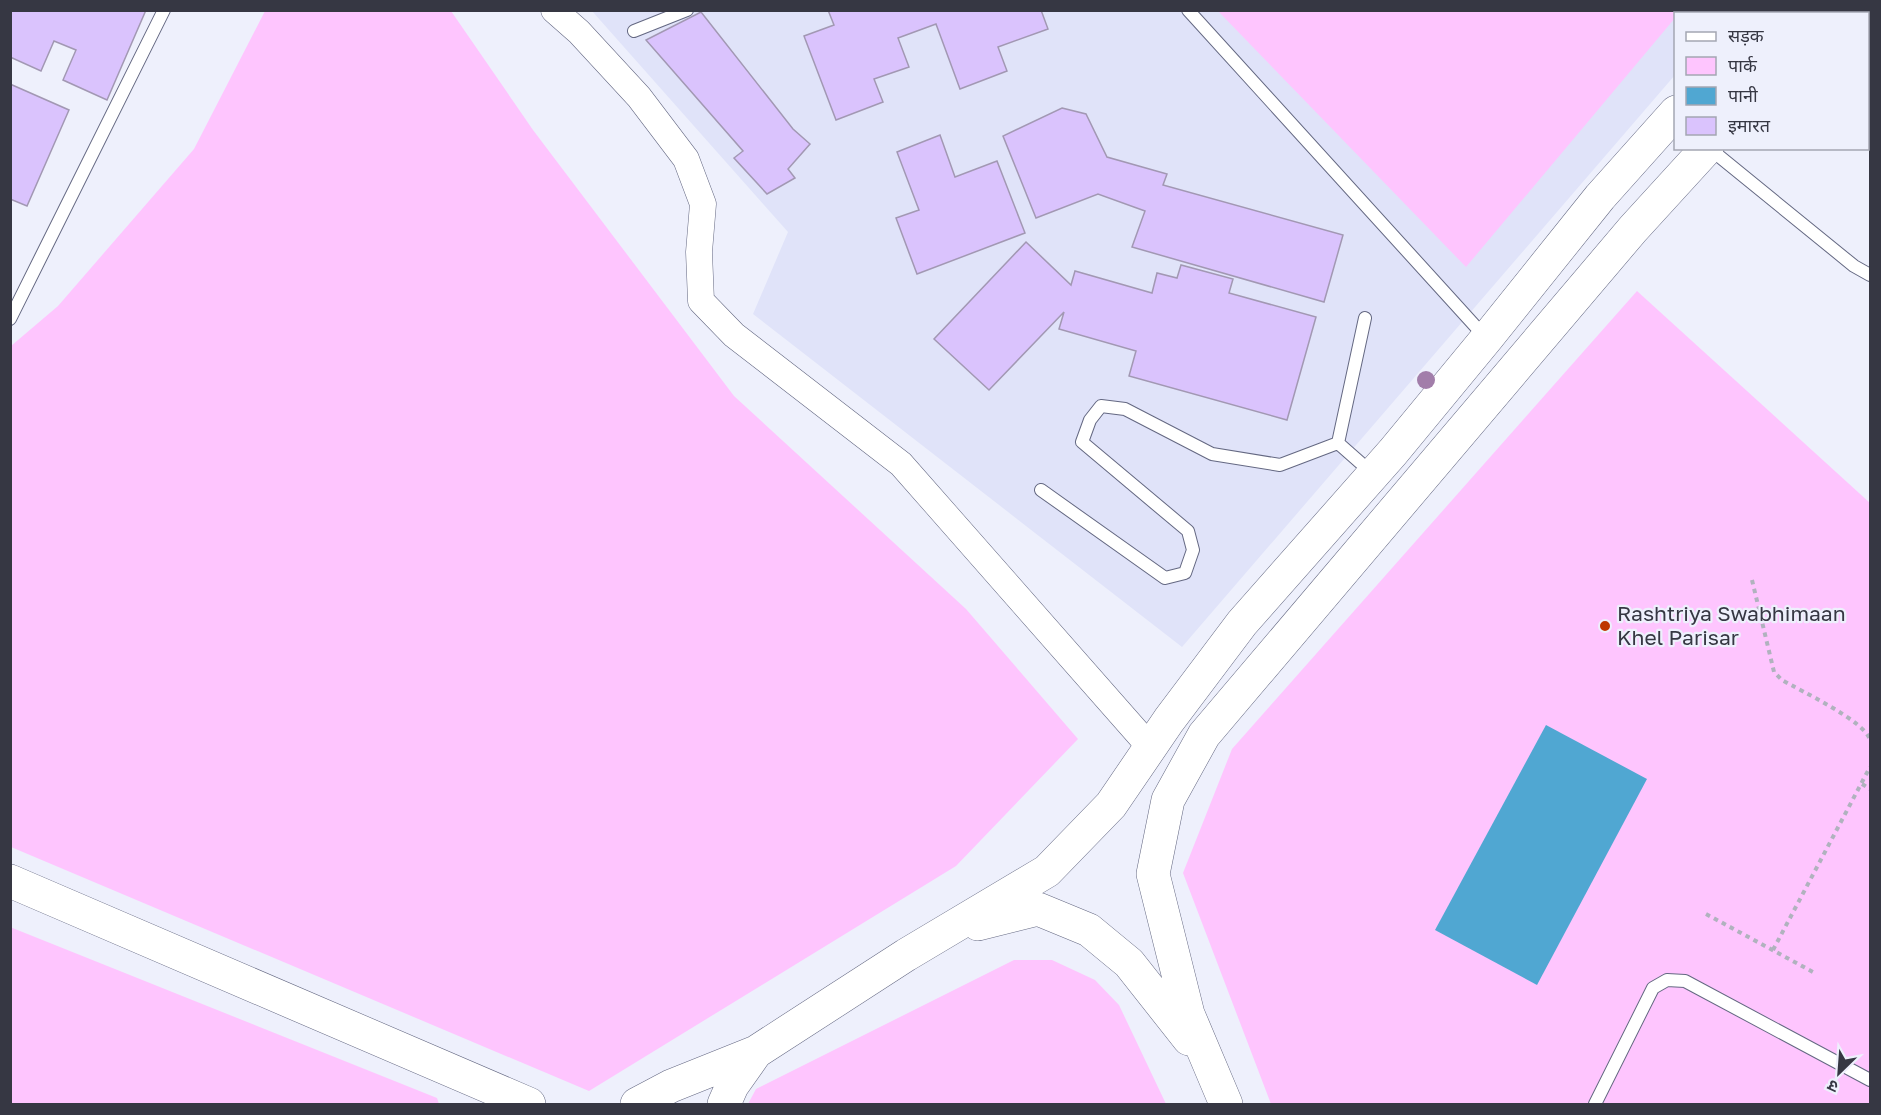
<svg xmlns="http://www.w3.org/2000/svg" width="1881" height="1115" font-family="'Golos Text','Noto Sans Devanagari',sans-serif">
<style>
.built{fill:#e0e3f9}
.green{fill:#fec5fe}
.water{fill:#50a7d2}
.building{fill:#dac3fd;stroke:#a298b3;stroke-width:1.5}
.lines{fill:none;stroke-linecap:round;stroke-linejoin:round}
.lane-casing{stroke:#646882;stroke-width:14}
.street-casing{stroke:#646882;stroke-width:27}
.secondary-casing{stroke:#646882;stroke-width:34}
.path{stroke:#b0b2be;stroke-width:4;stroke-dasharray:4.5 4.5;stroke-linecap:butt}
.lane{stroke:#fff;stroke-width:12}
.street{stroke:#fff;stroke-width:26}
.secondary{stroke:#fff;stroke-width:33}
.tree{fill:#a27eaa}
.poi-dot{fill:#be3600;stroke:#eef0fc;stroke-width:2}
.labels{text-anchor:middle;stroke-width:4.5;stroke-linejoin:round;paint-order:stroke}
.poi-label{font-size:21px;fill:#363743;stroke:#eef0fc;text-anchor:start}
</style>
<rect width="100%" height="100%" fill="#eef0fc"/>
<path class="built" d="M592 11H1731L1728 13 1676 14 1675 75 1182 647 753 314 788 232Z"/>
<path class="green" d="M265 11H451L533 130 734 396 966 609 1078 739 956 866 589 1091 11 847V346L58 306 194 149Z
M1218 11H1682L1679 13 1676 14 1675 18 1466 267Z
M1637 291 1870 503V1104H1271L1183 873 1232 749Z
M10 927 437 1098 439 1104H11Z
M1014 960H1052L1095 980 1119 1005 1166 1104H748L756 1089Z"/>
<path class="water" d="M1546 725 1647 779 1537 985 1435 930Z"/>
<path class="building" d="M10 10H146L107 100 63 80 76 50 54 41 41 71 10 57Z
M828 10H1041L1048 29 998 47 1007 71 960 89 936 24 898 38 909 67 874 79 883 102 836 120 804 36 834 25Z
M701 12 793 129 810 144 788 169 795 178 767 194 734 158 743 151 646 40Z
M10 84 69 110 27 206 10 199Z
M1062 108 1086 114 1107 157 1167 174 1163 185 1343 235 1324 302 1132 247 1145 211 1098 194 1036 218 1003 136Z
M940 135 955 177 997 161 1025 233 917 274 896 218 919 210 897 152Z
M1026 242 1071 285 1075 271 1152 293 1157 273 1177 278 1181 265 1233 279 1229 293 1316 317 1287 420 1129 376 1136 351 1059 329 1064 312 989 390 934 339Z"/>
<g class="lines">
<g class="lane-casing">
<path id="lane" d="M1188 10 1486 338
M634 31 687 10
M1709 148 1854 266 1870 275
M1365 318 1338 443 1372 473
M10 319 164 10
M1041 490 1165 578 1185 573 1193 550 1188 531 1082 442 1090 420 1101 406 1125 409 1212 454 1280 465 1338 443
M1595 1104 1653 988 1667 980 1685 981 1870 1080"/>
</g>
<g class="street-casing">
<path id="street" d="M554 10 579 32 639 97 686 159 703 204 699 252 701 301 734 335 901 464 1150 747"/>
</g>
<g class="secondary-casing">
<path id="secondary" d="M1768 14 1772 10
M1838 14 1841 10
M10 881 529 1104
M978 924 1038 909 1089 930 1129 963 1189 1039
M637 1104 671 1086 756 1052 906 955 1047 871 1111 805 1169 720 1242 623 1393 452 1487 338 1600 197 1676 112
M724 1104 732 1086 756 1052
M1226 1104 1188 1014 1153 874 1168 800 1204 735 1633 229 1707 148"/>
</g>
<path class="path" d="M1752 580 1774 672 1782 680C1801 691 1865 721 1870 740
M1862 784 1870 789
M1706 914 1813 972
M1773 950 1870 767"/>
<use href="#lane" class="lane"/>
<use href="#street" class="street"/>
<use href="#secondary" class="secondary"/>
</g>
<circle class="tree" cx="1426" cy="380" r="9"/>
<circle class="poi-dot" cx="1605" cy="626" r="6"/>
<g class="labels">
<g class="poi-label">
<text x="1617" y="621">Rashtriya Swabhimaan<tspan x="1617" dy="24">Khel Parisar</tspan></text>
</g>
</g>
<rect width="1881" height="1115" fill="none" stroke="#363743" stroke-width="24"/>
<rect x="1674" y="12" width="195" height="138" fill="#eef0fc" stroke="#a4a6b2" stroke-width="1.5"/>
<rect x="1686" y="32" width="30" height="9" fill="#ffffff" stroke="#a4a6b2" stroke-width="1.5"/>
<text x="1728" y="42" font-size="18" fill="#363743">सड़क</text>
<rect x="1686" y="57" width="30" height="18" fill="#fec5fe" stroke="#a4a6b2" stroke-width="1.5"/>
<text x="1728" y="72" font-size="18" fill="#363743">पार्क</text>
<rect x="1686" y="87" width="30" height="18" fill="#50a7d2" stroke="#a4a6b2" stroke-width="1.5"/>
<text x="1728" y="102" font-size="18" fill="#363743">पानी</text>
<rect x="1686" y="117" width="30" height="18" fill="#dac3fd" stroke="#a4a6b2" stroke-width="1.5"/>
<text x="1728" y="132" font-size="18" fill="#363743">इमारत</text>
<g transform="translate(1839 1073) rotate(205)" stroke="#eef0fc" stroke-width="4.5" paint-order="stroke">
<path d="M0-4.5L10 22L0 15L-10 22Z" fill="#363743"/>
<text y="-9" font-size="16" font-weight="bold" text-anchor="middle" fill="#363743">उ</text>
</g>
</svg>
